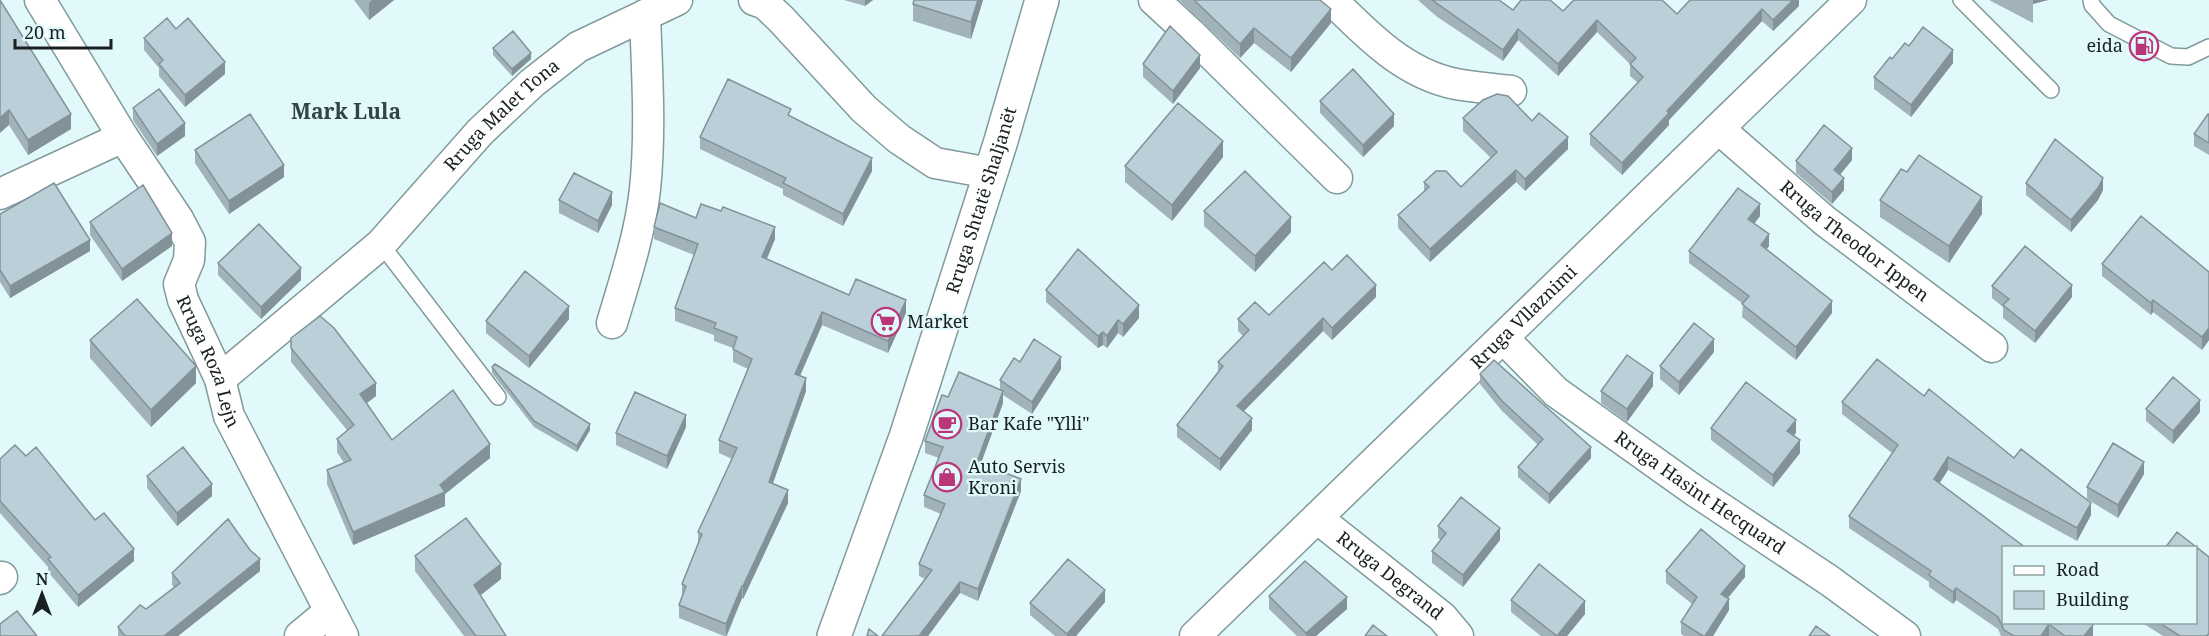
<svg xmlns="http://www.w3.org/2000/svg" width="2209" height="636" font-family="'Noto Serif',serif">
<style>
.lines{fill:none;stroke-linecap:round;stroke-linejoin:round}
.lane-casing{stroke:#839a9a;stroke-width:18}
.street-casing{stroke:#839a9a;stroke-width:33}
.secondary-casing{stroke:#839a9a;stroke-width:36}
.lane{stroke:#fff;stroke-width:15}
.street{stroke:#fff;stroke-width:30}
.secondary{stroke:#fff;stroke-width:33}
.wall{fill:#a1b2bb}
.shaded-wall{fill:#839198}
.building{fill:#bbcfd9;stroke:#839198;stroke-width:1.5}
.labels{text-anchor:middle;stroke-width:4.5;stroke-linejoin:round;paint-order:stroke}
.poi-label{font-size:18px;fill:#182021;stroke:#e1f9fa;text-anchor:start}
.street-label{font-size:18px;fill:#182021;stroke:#e1f9fa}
.quarter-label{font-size:21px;font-weight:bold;fill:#314546;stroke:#e1f9fa}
</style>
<rect width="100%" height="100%" fill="#e1f9fa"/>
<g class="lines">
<g class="lane-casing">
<path id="lane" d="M1961 0 2051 90
M2091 0 2092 5 2109 24 2171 56 2188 57 2209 47
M381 244 498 397"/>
</g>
<g class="street-casing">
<g id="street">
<path id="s1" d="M40 0 123 137 178 219 190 242 189 260 179 284 183 300 220 379 229 416 343 636"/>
<path d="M754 0 765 4 781 19 864 109 899 139 935 163 990 173"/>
<path d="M1154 0 1190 33 1337 178"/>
<path d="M1332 0C1367 35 1405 74 1456 84 1474 87 1493 89 1511 91"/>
<path id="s2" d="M1719 129 1825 221 1992 347"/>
<path d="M0 194 123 137"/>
<path d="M612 323C625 279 640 235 645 189 651 131 647 73 645 15"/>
<path id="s3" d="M1504 339 1556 392 1695 491 1830 581 1905 636"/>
<path id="s4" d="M220 379 381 244 480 132 532 83 578 47 677 0"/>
<path id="s5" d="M1317 518 1442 617 1458 636"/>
<path d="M0 579 2 577"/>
<path d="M300 636 329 612"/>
<path id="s6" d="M1195 636 1851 0"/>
</g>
</g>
<g class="secondary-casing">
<g id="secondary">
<path id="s7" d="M834 636 906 437 1000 144 1042 0"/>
</g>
</g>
<use href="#lane" class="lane"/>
<use href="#street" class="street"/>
<use href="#secondary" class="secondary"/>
</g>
<path class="wall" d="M0 0 71 129 28 155 9 125Z
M354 0H394L369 20Z
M844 0H873L865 6Z
M983 0 971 39 913 21V4Z
M1179 0H1320L1331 23 1291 72 1254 43 1240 58Z
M1418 0H1499L1513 10 1677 14 1799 0V6L1773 31 1762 21 1669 120V125L1622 175 1590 145V134L1638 83 1630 76V64L1597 32 1558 76 1518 40 1503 61 1436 16Z
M1989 0H2048L2033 4V23Z
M176 29 225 74 185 107 159 76V68L144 50V38Z
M1909 46 1953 63 1911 117 1874 89V77L1892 59Z
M493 48 531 59 512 76 493 55Z
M1143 64 1200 68 1173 104 1143 77Z
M1320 101 1394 126 1363 157 1320 113Z
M133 108 185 136 157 156 133 120Z
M2209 114V155L2194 146V134Z
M791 117 872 171 843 226 783 195V189L700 149V137Z
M1463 118 1532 121 1568 149 1525 191 1516 182 1430 262 1398 228V215L1424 191V182L1461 187 1491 158 1463 131Z
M195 150 284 177 229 214 195 163Z
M1223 157 1172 221 1125 182V166Z
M1852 160 1840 175 1844 190 1832 204 1796 173V161Z
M1907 172 1982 214 1949 263 1880 217V200Z
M2026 183 2103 190 2098 200 2071 232 2026 195Z
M559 200 612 205 598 233 559 213Z
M1204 211 1291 232 1255 272 1204 226Z
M0 214 90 251 10 298 0 282Z
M1760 216 1754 224 1769 246 1766 249 1832 313 1796 360 1742 317 1743 304 1689 263V251Z
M696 218 775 239 767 259 849 295 906 313 888 353 822 325 800 376 806 391 773 483 788 503 743 599 742 598 727 636H724L679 618V605L682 597V584L698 544V532L732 459 719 453V440L748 369 733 362V348L714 341V335L675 321V308L694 255 654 239V227Z
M90 222 172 246 122 281 90 235Z
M218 263 301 280 261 319 218 275Z
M2102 264 2209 272V340L2202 350 2153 312 2151 315 2102 276Z
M1332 270 1376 297 1332 340 1323 331 1244 411 1252 430 1220 471 1177 437V425L1218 373V362L1243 336 1238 331V319L1269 315Z
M1992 286 2072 297 2035 343 2003 318V307L1992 298Z
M1046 290 1139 318 1123 337 1118 333 1107 348 1103 345 1098 348 1046 302Z
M569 319 529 368 486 333V321Z
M291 338 376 396 367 403 392 440 490 458 445 494V506L353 545 327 484V470L344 463 337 452V439L347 430 291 362Z
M90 340 196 383 151 427 90 358Z
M1714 352 1679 395 1660 379V366Z
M1020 362 1061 369 1032 414 1003 395V403L981 463 1021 491 978 601 960 593 928 636H882L925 579 919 576V564L941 514 924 507V495L939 458 925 453V441L948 397 1000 390V380Z
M492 367 590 430 577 452 534 427 492 373Z
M1480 374 1591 458 1549 504 1518 477V467L1538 445 1502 411 1480 384Z
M1653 386 1627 422 1601 403V391Z
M1924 396 2014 458 2091 515 2077 541 1948 470 1939 483 2004 622H2090L2093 636H2001L1998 629 1956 600 1953 604 1929 587V582L1849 528V516L1892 453 1842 414V402Z
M2146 409 2200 412 2173 444 2146 421Z
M686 427 667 469 616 445V433Z
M1711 428 1796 433 1793 436 1800 453 1773 487 1711 440Z
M0 459 95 520 134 561 78 607 48 572V567L0 513Z
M2144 474 2118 518 2087 499V487Z
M147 476 212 496 177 526 147 488Z
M1438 526 1500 540 1463 587 1432 563V551L1441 540 1438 538Z
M2177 532 2209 636H2163L2144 624V622H2196Z
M415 556 501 579 480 596 506 636H464L415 571Z
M260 571 178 636H118V627L146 609 174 587 172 585V573Z
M1666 571 1745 577 1728 598 1729 610 1713 636H1684L1681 634V622L1692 604 1666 583Z
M1269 596 1347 609 1316 636H1297L1269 609Z
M1511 600 1585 614 1567 636H1541L1511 612Z
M1105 602 1076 636H1055L1030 615V603Z"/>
<path class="shaded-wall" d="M372 0H394L369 20V3Z
M865 0H873L865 6Z
M978 0H983L971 39V22Z
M1793 0H1799V6L1773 31V20Z
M2033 0H2048L2033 4Z
M1331 9V23L1291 72V58Z
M1762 9V21L1669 120V125L1622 175V163L1667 111Z
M1597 20V32L1558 76V64Z
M1254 28V43L1240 58V44Z
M1518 29V40L1503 61V50Z
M1953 50V63L1911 117V105Z
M531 53V59L512 76V69Z
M1200 55V68L1173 104V91Z
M225 62V74L185 107V95Z
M9 110V125L0 133V118Z
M71 114V129L28 155V140Z
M1394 114V126L1363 157V145Z
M185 123V136L157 156V144Z
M1568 137V149L1525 191V179Z
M1223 141V157L1172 221V205Z
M1852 148V160L1834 182V170Z
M872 158V171L843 226V214Z
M284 165V177L229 214V201Z
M1516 170V182L1430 262V249Z
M1844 178V190L1832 204V192Z
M2103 178V190L2098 200 2071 232V220Z
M612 192V205L598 233V221Z
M1982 197V214L1949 263V246Z
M1760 204V216L1748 231V219Z
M1291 217V232L1255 272V256Z
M775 227V239L762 269V257Z
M172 233V246L122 281V269Z
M1769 234V246L1761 257V245Z
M90 240V251L10 298V286Z
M301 268V280L261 319V307Z
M1376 285V297L1332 340V328Z
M2072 285V297L2035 343V331Z
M906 300V313L888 353V341Z
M2153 300V312L2151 315V303Z
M1832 301V313L1796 360V347Z
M1139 305V318L1123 337V324Z
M569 306V319L529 368V356Z
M822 312V325L795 387V374Z
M1323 318V331L1237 418V406Z
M1118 320V333L1107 348V336Z
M2209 328V340L2202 350V337Z
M1103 332V345L1098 348V336Z
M1714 339V352L1679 395V382Z
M1061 357V369L1032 414V402Z
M196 366V383L151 427V410Z
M1653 373V386L1627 422V409Z
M806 378V391L769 494V482Z
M376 383V396L360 408V394Z
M1003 391V403L977 474V462Z
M2200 400V412L2173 444V431Z
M686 415V427L667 469V456Z
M1252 418V430L1220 471V459Z
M1796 420V433L1787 443V431Z
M590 424V430L577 452V446Z
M1800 440V453L1773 487V475Z
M490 444V458L445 494V506L353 545V532L440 485Z
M1591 447V458L1549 504V494Z
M1948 457V470L1934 492V479Z
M2144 462V474L2118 518V505Z
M1021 479V491L978 601V589Z
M212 484V496L177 526V513Z
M788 490V503L743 599V586Z
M2091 503V515L2077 541V528Z
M1500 528V540L1463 587V575Z
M134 549V561L78 607V595Z
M260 559V571L178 636H164Z
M501 564V579L474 600V585Z
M1745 566V577L1721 606V594Z
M960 582V593L928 636H919Z
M742 586V598L726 636V624Z
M1956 588V600L1953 604V592Z
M1105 590V602L1076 636H1067V634Z
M1347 597V609L1316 636H1306V633Z
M1729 599V610L1713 636H1705Z
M1585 601V614L1567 636H1557Z
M2049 624V636H2041Z
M2093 625V636H2084Z"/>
<path class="building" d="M0 0 71 114 28 140 9 110 0 118Z
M914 0H978L971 22 913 4Z
M1194 0H1320L1331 9 1291 58 1254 28 1240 44Z
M1432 0H1499L1513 10 1521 0H1550L1563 11 1574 0H1662L1677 14 1690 0H1793L1773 20 1762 9 1667 111 1669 113 1622 163 1590 134 1643 77 1630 64 1636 58 1597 20 1558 64 1518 29 1503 50Z
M167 18 176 29 188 18 225 62 185 95 159 64 163 60 144 38Z
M1170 26 1200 55 1173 91 1143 64Z
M1923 27 1953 50 1911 105 1874 77 1890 57 1892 59 1905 43 1909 46Z
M513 31 531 53 512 69 493 48Z
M1353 69 1394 114 1363 145 1320 101Z
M728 79 791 109 788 115 872 158 843 214 783 183 786 178 700 137Z
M159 89 185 123 157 144 133 108Z
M1497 94 1508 96 1532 121 1539 113 1568 137 1525 179 1516 170 1430 249 1398 215 1429 187 1424 182 1436 171H1446L1461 187 1497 152 1463 118 1483 100Z
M1178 103 1223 141 1172 205 1125 166Z
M250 114 284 165 229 201 195 150Z
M2208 114H2209V143L2194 134Z
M1824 125 1852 148 1834 170 1844 178 1832 192 1796 161Z
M2055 139 2103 178 2098 188 2071 220 2026 183Z
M1919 155 1982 197 1949 246 1880 200 1901 169 1907 172Z
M1245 171 1291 217 1255 256 1204 211Z
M574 173 612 192 598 221 559 200Z
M54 183 90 240 10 286 0 270V214Z
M143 185 172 233 122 269 90 222Z
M1738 188 1760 204 1748 219 1769 234 1761 245 1832 301 1796 347 1742 304 1749 296 1689 251Z
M660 203 696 218 701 204 721 211 723 207 775 227 762 257 849 295 856 279 906 300 888 341 822 312 795 374 806 378 769 482 788 490 743 586H742L726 624 679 605 686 586 682 584 702 534 698 532 737 448 719 440 752 359 733 349 737 337 714 328 716 323 675 308 698 244 654 227Z
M2141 216 2209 272V328L2202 337 2153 300 2151 303 2102 264Z
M259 224 301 268 261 307 218 263Z
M2025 246 2072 285 2035 331 2003 305 2009 299 1992 286Z
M1078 249 1139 305 1123 324 1118 320 1107 336 1103 332 1098 336 1046 290Z
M1347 255 1376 285 1332 328 1323 318 1237 406 1252 418 1220 459 1177 425 1223 366 1218 362 1249 330 1238 319 1255 302 1269 315 1324 262 1332 270Z
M525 271 569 306 529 356 486 321Z
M137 299 196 366 151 410 90 340Z
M320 316 334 328 376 383 360 394 392 440 453 390 490 444 440 485 445 492 353 532 327 470 351 460 337 439 354 425 291 348V338Z
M1694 323 1714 339 1679 382 1660 366Z
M1034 339 1061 357 1032 402 1000 380 1014 358 1020 362Z
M1627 355 1653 373 1627 409 1601 391Z
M1877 359 1924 396 1929 389 2014 458 2021 449 2091 503 2077 528 1948 457 1934 479 2026 548H2004V622H2090L2093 625 2084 636H2065L2049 624 2041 636H2014L2004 630 1998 617 1956 588 1953 592 1929 575 1931 571 1849 516 1898 445 1842 402Z
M1494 360 1591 447 1549 494 1518 467 1543 439 1502 401 1480 374Z
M495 364 590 424 577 446 534 421 492 367Z
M959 372 1003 391 977 462 1021 479 978 589 960 582 919 636H882L932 570 919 564 945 504 924 495 943 447 925 441 942 395 948 397Z
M2173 377 2200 400 2173 431 2146 409Z
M1746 382 1796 420 1787 431 1800 440 1773 475 1711 428Z
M635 392 686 415 667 456 616 433Z
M2113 443 2144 462 2118 505 2087 487Z
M15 445 26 456 36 447 95 520 104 513 134 549 78 595 48 559 51 557 0 501V459Z
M183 447 212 484 177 513 147 476Z
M1461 497 1500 528 1463 575 1432 551 1446 533 1438 526Z
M466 518 501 564 474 585 506 636H475H476L415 556Z
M228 519 250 550 260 559 164 636H125L118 627 140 605 146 609 180 583 172 573Z
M1701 529 1745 566 1721 594 1729 599 1705 636H1703L1681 622 1697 597 1666 571Z
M2177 532 2209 557V633L2207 636H2180L2158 622H2196V548H2165Z
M1068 559 1105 590 1067 634 1030 603Z
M1305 561 1347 597 1306 633 1269 596Z
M1539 564 1585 601 1557 636 1511 600Z
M17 611 37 636H0V624Z
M1373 625 1387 636H1365Z
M1816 626 1830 636H1809Z
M869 629 878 636H867Z"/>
<defs>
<g id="fuel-ring" transform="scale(1.5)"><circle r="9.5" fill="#e1f9fa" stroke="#bb3579" stroke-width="1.5"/><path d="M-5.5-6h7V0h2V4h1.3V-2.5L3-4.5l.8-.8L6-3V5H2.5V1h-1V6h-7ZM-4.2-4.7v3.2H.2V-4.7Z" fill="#bb3579"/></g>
<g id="supermarket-ring" transform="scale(1.5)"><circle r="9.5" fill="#e1f9fa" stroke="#bb3579" stroke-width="1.5"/><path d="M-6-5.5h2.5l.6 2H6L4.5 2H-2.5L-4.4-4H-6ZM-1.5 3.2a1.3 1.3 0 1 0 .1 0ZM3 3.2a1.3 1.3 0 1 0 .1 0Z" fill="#bb3579"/></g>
<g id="cafe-ring" transform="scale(1.5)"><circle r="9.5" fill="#e1f9fa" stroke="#bb3579" stroke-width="1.5"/><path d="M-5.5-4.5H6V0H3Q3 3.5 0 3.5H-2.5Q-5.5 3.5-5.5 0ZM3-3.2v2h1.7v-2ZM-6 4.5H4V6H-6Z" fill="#bb3579"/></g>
<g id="shop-ring" transform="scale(1.5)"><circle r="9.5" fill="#e1f9fa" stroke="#bb3579" stroke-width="1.5"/><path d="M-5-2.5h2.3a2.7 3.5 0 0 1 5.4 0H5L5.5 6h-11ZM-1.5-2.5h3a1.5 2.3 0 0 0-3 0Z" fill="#bb3579"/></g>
</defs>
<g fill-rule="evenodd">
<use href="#fuel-ring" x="2144" y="46"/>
<use href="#supermarket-ring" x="886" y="322"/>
<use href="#cafe-ring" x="947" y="424"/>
<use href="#shop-ring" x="947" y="477"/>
</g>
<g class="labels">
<g class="poi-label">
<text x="2123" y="52" text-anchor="end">eida</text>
<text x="907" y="328">Market</text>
<text x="968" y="430">Bar Kafe "Ylli"</text>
<text x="968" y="473">Auto Servis<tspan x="968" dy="21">Kroni</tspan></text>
</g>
<g class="street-label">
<text dy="6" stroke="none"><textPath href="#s4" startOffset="387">Rruga Malet Tona</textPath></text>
<text dy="6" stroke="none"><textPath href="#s7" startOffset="460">Rruga Shtatë Shaljanët</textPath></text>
<text dy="6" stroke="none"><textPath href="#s2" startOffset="176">Rruga Theodor Ippen</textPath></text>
<text dy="6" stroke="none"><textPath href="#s6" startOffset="458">Rruga Vllaznimi</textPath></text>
<text dy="6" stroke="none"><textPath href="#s1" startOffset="412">Rruga Roza Lejn</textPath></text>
<text dy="6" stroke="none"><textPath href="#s3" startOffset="250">Rruga Hasint Hecquard</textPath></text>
<text dy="6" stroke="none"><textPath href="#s5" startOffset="93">Rruga Degrand</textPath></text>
</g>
<g class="quarter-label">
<text x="346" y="119">Mark Lula</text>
</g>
</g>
<rect x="2002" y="546" width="195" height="78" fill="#e1f9fa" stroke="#91a2a3" stroke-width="1.5"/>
<rect x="2014" y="566" width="30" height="9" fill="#ffffff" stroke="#91a2a3" stroke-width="1.5"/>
<text x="2056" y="576" font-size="18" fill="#182021">Road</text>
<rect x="2014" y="591" width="30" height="18" fill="#bbcfd9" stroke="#91a2a3" stroke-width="1.5"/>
<text x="2056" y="606" font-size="18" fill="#182021">Building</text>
<g transform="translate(42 594)" stroke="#e1f9fa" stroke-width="4.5" paint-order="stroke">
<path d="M0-4.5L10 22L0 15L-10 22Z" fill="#182021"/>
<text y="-9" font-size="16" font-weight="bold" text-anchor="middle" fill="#182021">N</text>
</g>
<path d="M15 39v9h96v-9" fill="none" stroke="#182021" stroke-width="3"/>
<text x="24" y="39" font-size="18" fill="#182021" stroke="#e1f9fa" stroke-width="4.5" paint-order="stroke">20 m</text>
</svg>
